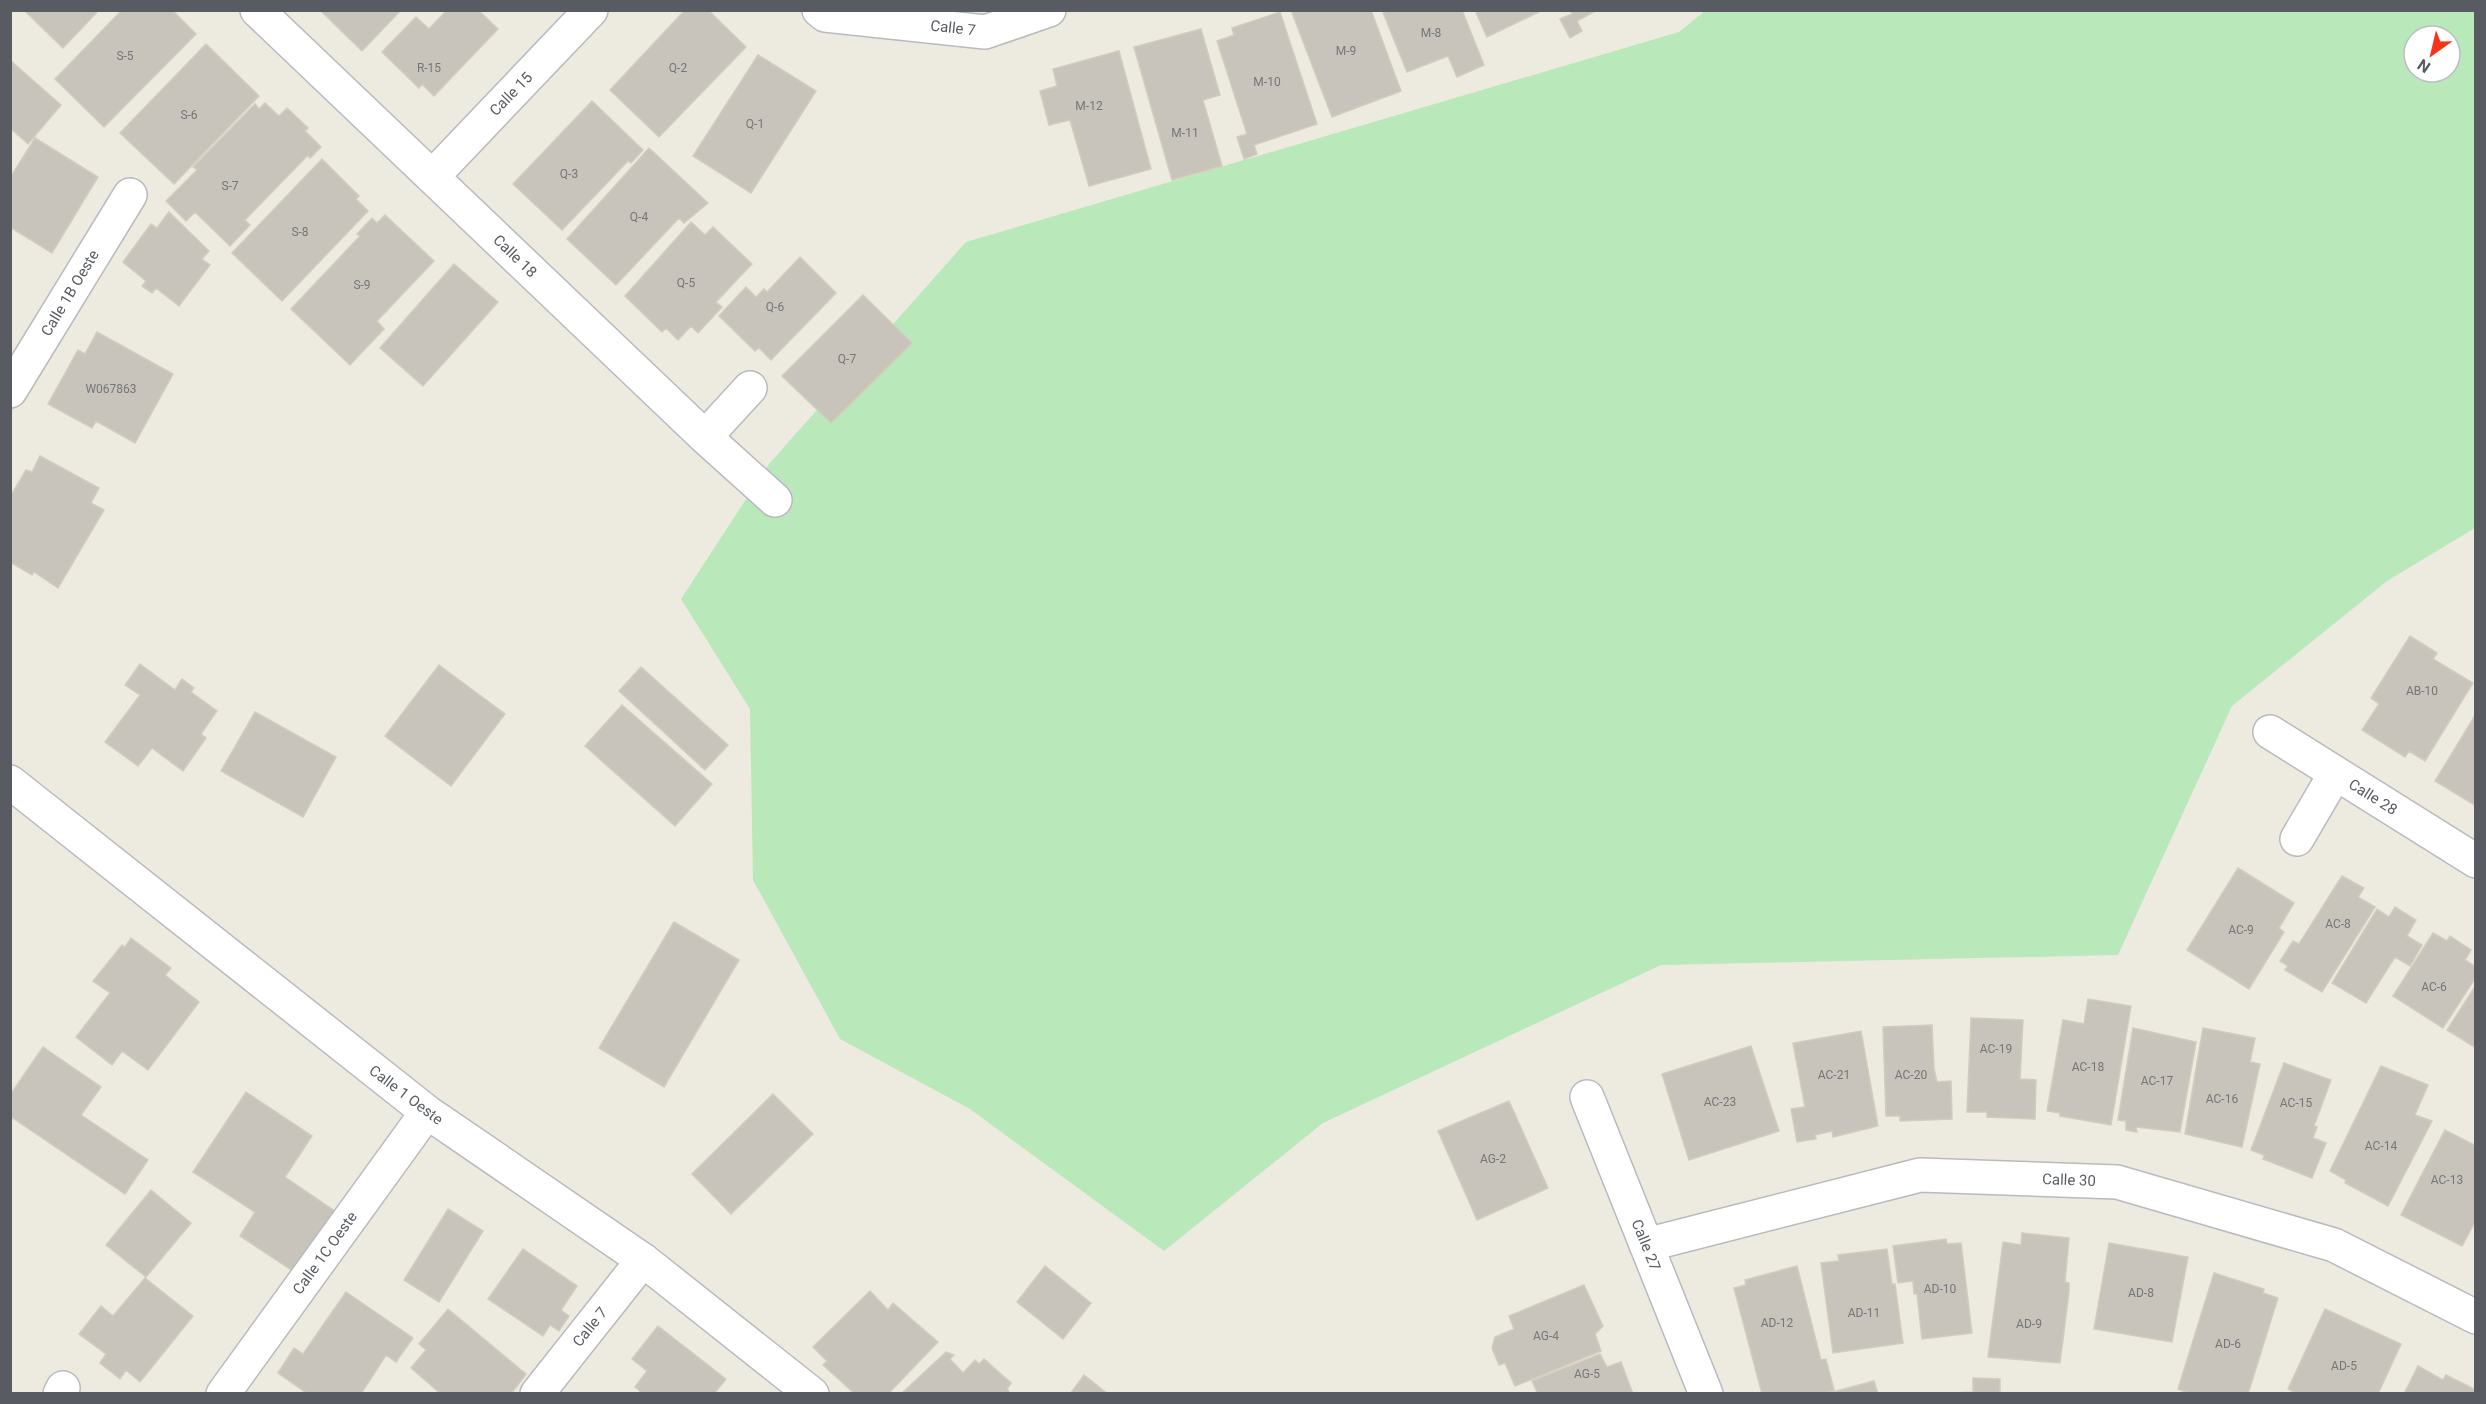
<svg xmlns="http://www.w3.org/2000/svg" width="2486" height="1404" font-family="Roboto,sans-serif">
<style>
.green{fill:#b9e8ba;fill-rule:evenodd}
.building{fill:#c8c4bc;stroke:#d2ccbd;stroke-width:1.5}
.lines{fill:none;stroke-linecap:round;stroke-linejoin:round}
.minor-casing{stroke:#b8bac0;stroke-width:36}
.minor{stroke:#fff;stroke-width:33}
.labels{text-anchor:middle;stroke-width:6;stroke-linejoin:round;paint-order:stroke}
.number-label{font-size:12px;fill:#747678}
.street-label{font-size:15px;fill:#585c62;stroke:#fff}
</style>
<rect width="100%" height="100%" fill="#edebdf"/>
<path class="green" d="M1705 11H2475V528L2387 581 2232 706 2118 955 1661 965 1323 1123 1164 1251 970 1109 840 1039 753 880 750 709 681 599 769 464 966 242 1679 32ZM2414 36H2450V72H2414Z"/>
<path class="building" d="M28 10H99L63 48 26 12Z
M122 10H172L196 34 104 127 55 79Z
M320 10H401L362 51Z
M447 10H478L498 29 434 96 422 84 419 88 382 52 416 17 429 29Z
M685 10H708L746 47 659 137 610 90Z
M1291 10H1371L1401 91 1332 117Z
M1382 10H1462L1484 65 1457 77 1448 56 1407 72Z
M1475 10H1543L1487 37Z
M1570 10H1597L1577 21 1582 31 1570 38 1560 19 1572 14Z
M1280 12 1317 124 1254 145 1257 154 1244 159 1237 137 1247 134 1217 41 1234 35 1232 28Z
M1201 29 1220 95 1203 100 1222 166 1172 180 1134 47Z
M206 44 259 96 174 184 120 133Z
M1119 51 1151 169 1089 186 1070 120 1049 125 1040 91 1057 86 1053 69Z
M758 55 816 91 751 193 693 156Z
M11 61 61 105 28 144 10 128Z
M592 101 643 150 631 163 628 161 562 230 513 184Z
M265 103 279 116 287 108 308 128 305 131 321 147 310 158 308 155 245 220 250 225 230 246 195 212 186 221 166 201 197 170 193 167 255 104 259 109Z
M35 138 98 177 52 253 10 227V178Z
M649 148 708 203 684 223 679 218 616 285 567 239Z
M322 159 359 196 356 199 368 211 282 301 232 253Z
M169 212 209 251 202 259 210 265 179 306 156 288 152 293 142 286 146 281 123 262 151 224 157 228Z
M385 215 434 261 377 321 384 329 350 365 291 309 360 236 357 234 372 218 377 223Z
M691 222 705 235 713 227 752 264 716 302 722 307 698 333 691 326 678 340 666 328 662 332 625 296Z
M800 257 836 293 771 360 759 348 755 351 719 316 746 287 756 297 764 289 767 292Z
M454 264 498 302 423 386 380 348Z
M863 295 912 343 831 423 782 376Z
M97 332 173 374 135 443 96 421 92 428 48 404 78 350 85 354Z
M40 456 99 488 91 503 104 510 58 588 34 572 32 575 10 562V497L26 470 32 472Z
M2410 636 2437 653 2433 659 2473 683 2425 761 2409 751 2405 757 2362 730 2379 704 2371 698Z
M140 664 175 690 182 679 194 688 191 692 217 711 201 734 206 738 183 771 152 748 138 766 105 742 140 695 125 685Z
M439 665 505 714 451 786 385 736Z
M641 667 728 745 705 770 619 691Z
M622 705 712 784 675 826 585 746Z
M255 712 336 757 303 817 221 771Z
M2476 714V806L2435 781Z
M2238 868 2294 903 2279 928 2284 932 2249 989 2187 950Z
M2342 876 2364 888 2358 897 2375 907 2322 992 2285 970 2288 966 2280 961 2293 941 2299 944Z
M2395 907 2416 920 2407 936 2422 945 2410 966 2395 957 2366 1003 2332 983 2377 909 2389 917Z
M674 922 739 960 664 1087 599 1048Z
M2433 933 2447 941 2450 936 2471 950 2465 960 2476 967V977L2443 1028 2393 996Z
M131 938 171 968 165 975 199 1002 148 1070 122 1051 112 1065 76 1037 110 993 93 981 122 945 125 947Z
M2476 985V1048L2447 1030Z
M2088 999 2131 1006 2111 1125 2060 1116V1113L2047 1111 2063 1020 2084 1024Z
M1971 1018 2023 1020 2020 1079 2036 1080 2035 1119 1987 1117V1112H1967Z
M1932 1025 1934 1069 1937 1082 1951 1081 1952 1119 1900 1121V1116H1886L1883 1027Z
M2133 1028 2196 1042 2180 1132 2136 1127 2137 1132 2126 1130V1121L2118 1120Z
M2203 1028 2255 1038 2250 1062 2260 1064 2242 1147 2185 1134Z
M1861 1031 1878 1126 1833 1137 1832 1131 1815 1135 1816 1139 1797 1142 1791 1109 1805 1107 1793 1043Z
M1751 1046 1779 1131 1689 1160 1662 1074Z
M43 1047 101 1087 81 1115 148 1160 125 1194 10 1116V1095Z
M2284 1063 2331 1080 2314 1126 2317 1127 2313 1138 2326 1143 2312 1178 2263 1159 2264 1155 2251 1150Z
M2381 1066 2428 1085 2415 1115 2432 1121 2388 1206 2345 1183 2346 1180 2330 1171Z
M246 1092 312 1136 285 1177 339 1214 299 1275 240 1236 255 1212 193 1172Z
M773 1094 813 1134 731 1214 692 1174Z
M1509 1101 1548 1188 1477 1220 1438 1131Z
M2445 1130 2476 1146V1220L2462 1246 2401 1215Z
M151 1190 191 1223 146 1277 106 1245Z
M448 1209 483 1231 439 1302 404 1280Z
M2022 1233 2069 1238 2065 1282 2069 1283V1292L2060 1363 1988 1357 2003 1242 2021 1245Z
M1946 1239 1947 1244 1961 1243 1972 1333 1922 1339 1917 1294H1914L1913 1281 1898 1283 1893 1246Z
M2109 1243 2188 1257 2172 1342 2094 1329Z
M523 1249 577 1286 561 1310 569 1316 559 1331 550 1325 543 1336 488 1299Z
M1887 1249 1892 1284H1895L1903 1343 1833 1353 1821 1263 1839 1261 1838 1255Z
M1045 1266 1091 1303 1063 1339 1017 1302Z
M1797 1266 1821 1360 1826 1359 1834 1390 1823 1394H1762L1734 1288 1746 1285 1745 1280Z
M2214 1273 2264 1289 2263 1293 2278 1298 2248 1394H2191L2178 1389Z
M145 1278 193 1316 140 1382 126 1370 120 1379 100 1363 106 1354 79 1334 101 1306 113 1316Z
M1584 1285 1603 1326 1595 1334 1601 1351 1515 1386 1505 1363 1499 1365 1492 1348 1495 1337 1514 1329 1509 1316Z
M870 1291 888 1310 893 1303 938 1342 888 1394H855L823 1365 827 1361 813 1347Z
M346 1292 413 1338 396 1362 386 1355 361 1394H308L278 1373 294 1348 303 1354Z
M448 1309 526 1374 511 1394H441L411 1368 426 1350 419 1344Z
M2325 1309 2401 1344 2378 1394H2297L2288 1389Z
M658 1326 726 1379 714 1394H643L635 1387 647 1371 632 1359Z
M946 1352 954 1355 950 1359 963 1373 975 1360 979 1364 984 1359 1011 1383 1007 1389 1009 1391 1007 1394H901Z
M1600 1354 1607 1367 1621 1362 1633 1394H1538L1532 1381Z
M2418 1366 2443 1380 2446 1375 2476 1390V1394H2404Z
M1084 1375 1108 1394H1070Z
M1973 1378 2000 1379V1394H1928L1973 1392Z
M1874 1381 1878 1394 1829 1393Z"/>
<g class="lines">
<g class="minor-casing">
<path id="minor" d="M257 10 705 437 775 500
M819 10 825 15 985 32 1049 10
M432 177 591 10
M10 391 130 195
M705 437 750 388
M2270 732 2476 861
M10 782 427 1112 643 1260 812 1394
M2297 839 2335 774
M1587 1097 1706 1394
M1646 1245 1920 1175 2117 1182 2334 1245 2476 1317
M60 1394 63 1388
M223 1394 427 1112
M537 1394 643 1260"/>
</g>
<use href="#minor" class="minor"/>
</g>
<g class="labels">
<g class="number-label">
<text x="1431" y="37">M-8</text>
<text x="1346" y="55">M-9</text>
<text x="125" y="60">S-5</text>
<text x="429" y="72">R-15</text>
<text x="678" y="72">Q-2</text>
<text x="1267" y="86">M-10</text>
<text x="1089" y="110">M-12</text>
<text x="189" y="119">S-6</text>
<text x="755" y="128">Q-1</text>
<text x="1185" y="137">M-11</text>
<text x="569" y="178">Q-3</text>
<text x="230" y="190">S-7</text>
<text x="639" y="221">Q-4</text>
<text x="300" y="236">S-8</text>
<text x="686" y="287">Q-5</text>
<text x="362" y="289">S-9</text>
<text x="775" y="311">Q-6</text>
<text x="847" y="363">Q-7</text>
<text x="111" y="393">W067863</text>
<text x="2422" y="695">AB-10</text>
<text x="2338" y="928">AC-8</text>
<text x="2241" y="934">AC-9</text>
<text x="2434" y="991">AC-6</text>
<text x="1996" y="1053">AC-19</text>
<text x="2088" y="1071">AC-18</text>
<text x="1834" y="1079">AC-21</text>
<text x="1911" y="1079">AC-20</text>
<text x="2157" y="1085">AC-17</text>
<text x="2222" y="1103">AC-16</text>
<text x="1720" y="1106">AC-23</text>
<text x="2296" y="1107">AC-15</text>
<text x="2381" y="1150">AC-14</text>
<text x="1493" y="1163">AG-2</text>
<text x="2447" y="1184">AC-13</text>
<text x="1940" y="1293">AD-10</text>
<text x="2141" y="1297">AD-8</text>
<text x="1864" y="1317">AD-11</text>
<text x="1777" y="1327">AD-12</text>
<text x="2029" y="1328">AD-9</text>
<text x="1546" y="1340">AG-4</text>
<text x="2228" y="1348">AD-6</text>
<text x="2344" y="1370">AD-5</text>
<text x="1587" y="1378">AG-5</text>
</g>
<g class="street-label">
<text transform="translate(953 28) rotate(6)" y="5">Calle 7</text>
<text transform="translate(511 94) rotate(-46)" y="5">Calle 15</text>
<text transform="translate(515 256) rotate(44)" y="5">Calle 18</text>
<text transform="translate(70 293) rotate(-59)" y="5">Calle 1B Oeste</text>
<text transform="translate(2373 797) rotate(32)" y="5">Calle 28</text>
<text transform="translate(406 1095) rotate(37)" y="5">Calle 1 Oeste</text>
<text transform="translate(2069 1180) rotate(2)" y="5">Calle 30</text>
<text transform="translate(1646 1245) rotate(68)" y="5">Calle 27</text>
<text transform="translate(325 1253) rotate(-54)" y="5">Calle 1C Oeste</text>
<text transform="translate(590 1327) rotate(-51)" y="5">Calle 7</text>
</g>
</g>
<rect width="2486" height="1404" fill="none" stroke="#585c62" stroke-width="24"/>
<g transform="translate(2432 54) rotate(214)"><circle r="28" fill="#ffffff" stroke="#bcbec0" stroke-width="1.5"/>
<path d="M0-4.5L10 22L0 15L-10 22Z" fill="#f7331b"/>
<text y="-9" font-size="16" font-weight="bold" text-anchor="middle" fill="#585c62">N</text>
</g>
</svg>
